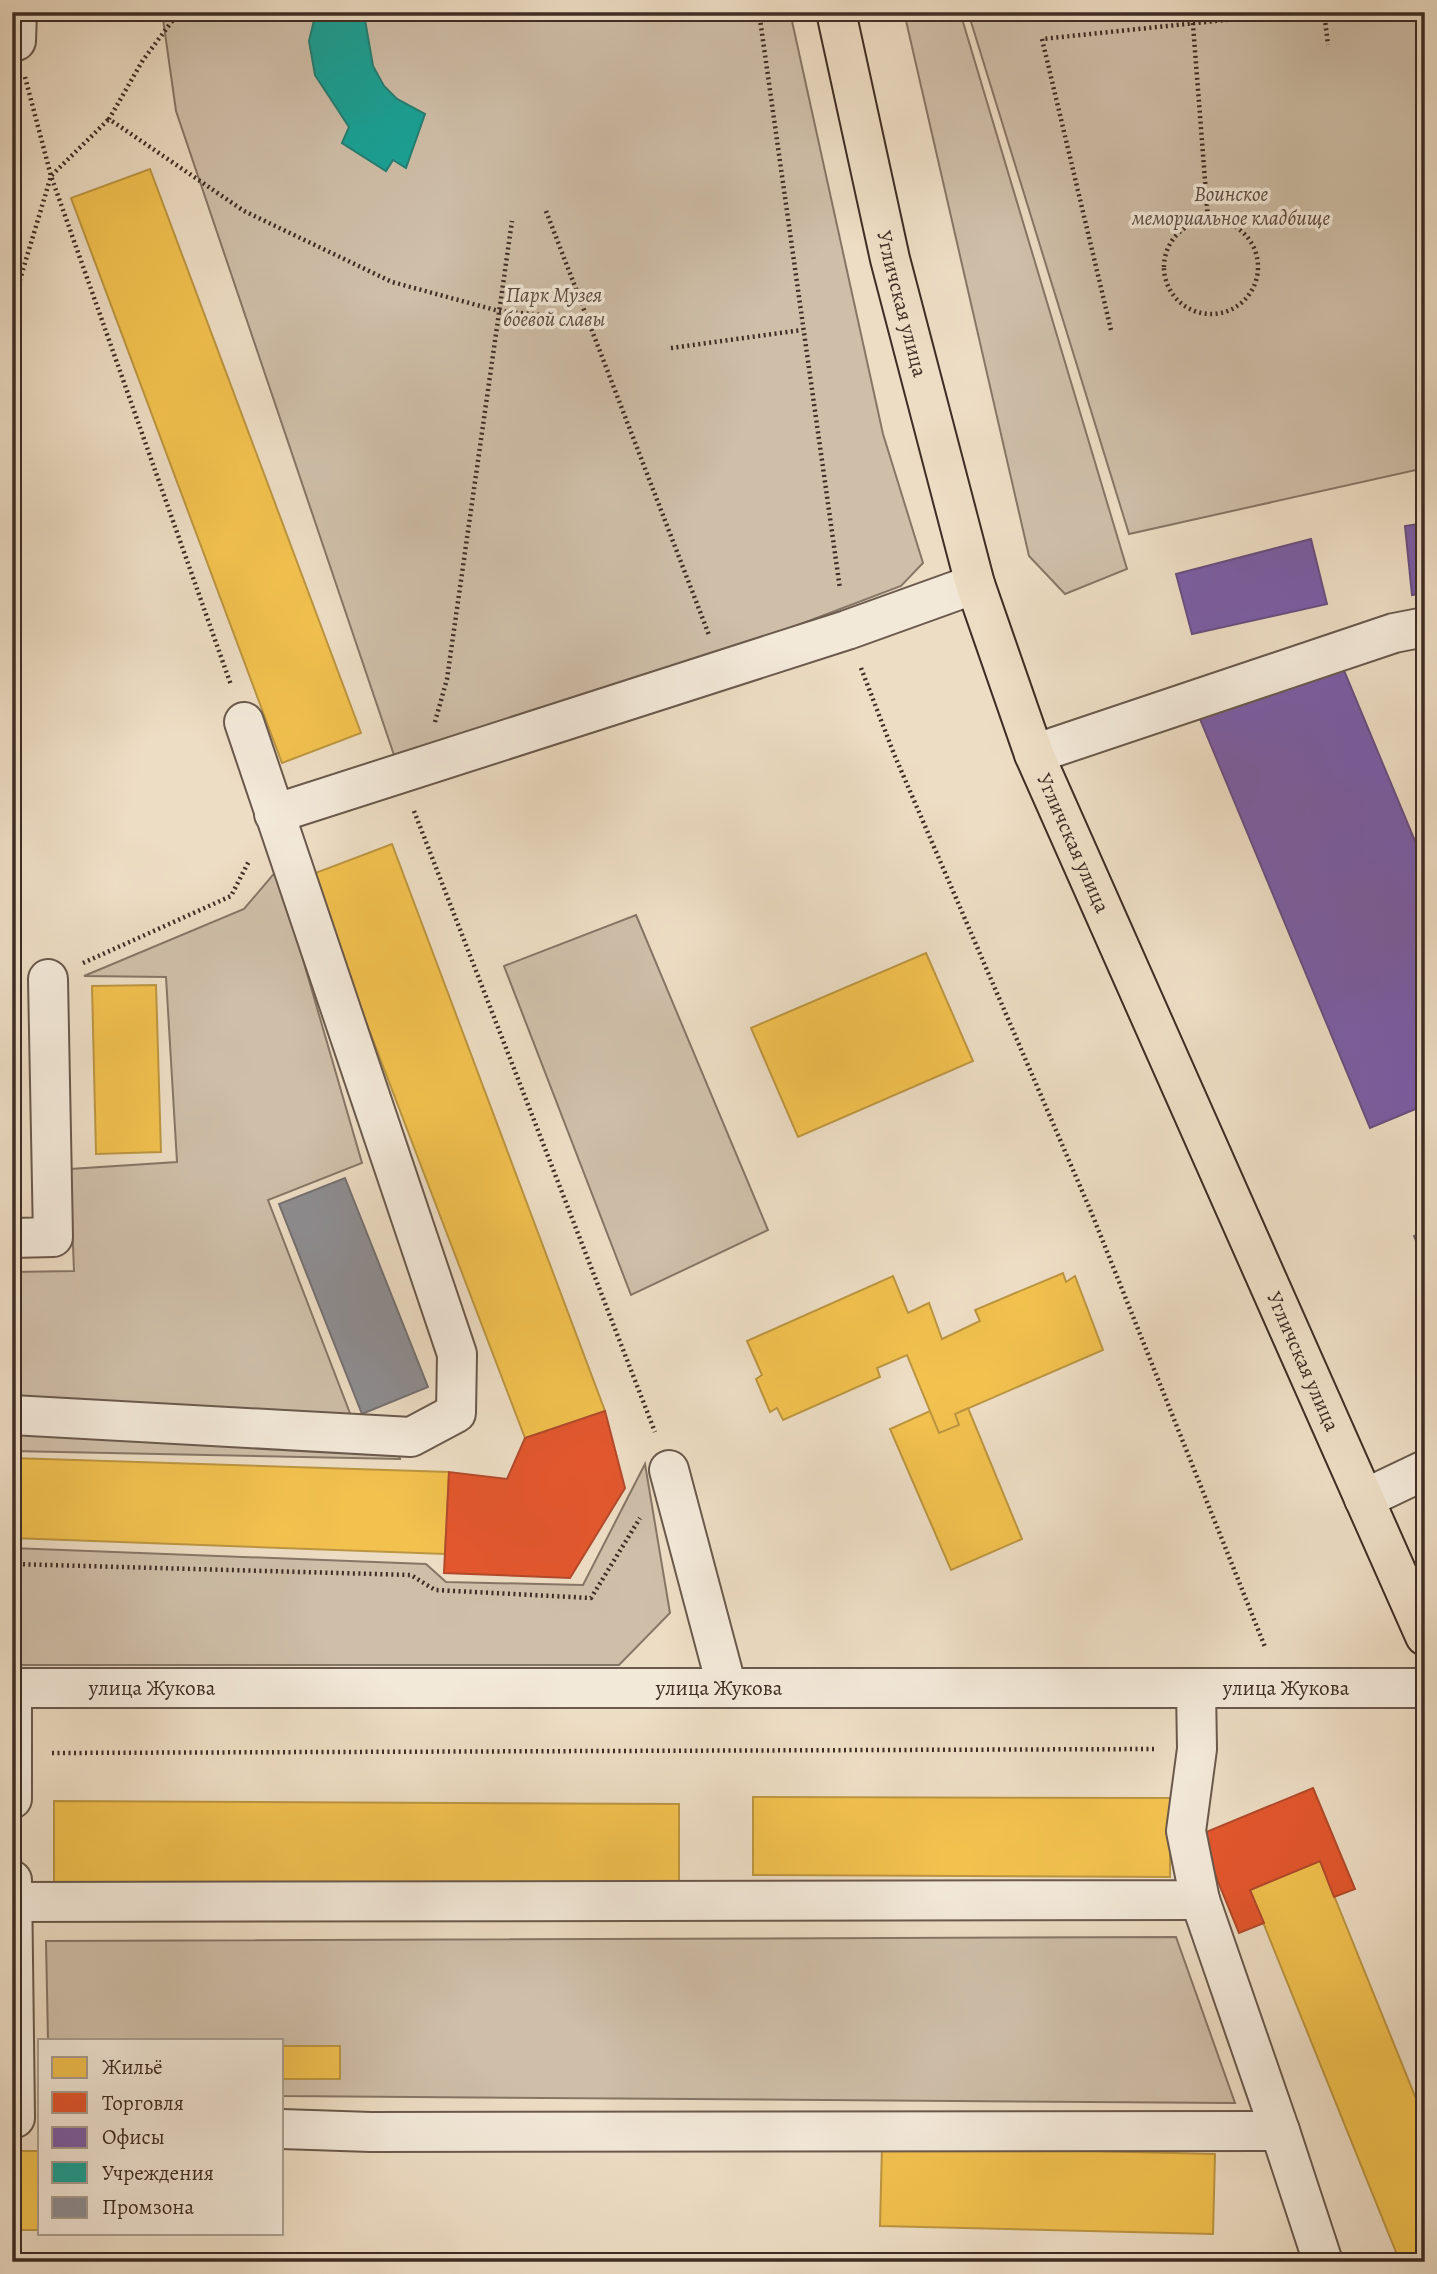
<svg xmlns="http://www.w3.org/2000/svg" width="1437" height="2274" font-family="Alegreya,serif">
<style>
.green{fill:#cfbfa9;stroke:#867666;stroke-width:2}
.homes{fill:#f2c14e;stroke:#bc9541;stroke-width:2}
.shops{fill:#e4572e;stroke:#b24a2b;stroke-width:2}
.offices{fill:#7b5ea7;stroke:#694f80;stroke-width:2}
.public{fill:#17a398;stroke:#238075;stroke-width:2}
.industry{fill:#8d8d92;stroke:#757071;stroke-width:2}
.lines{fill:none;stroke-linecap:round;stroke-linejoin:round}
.minor-casing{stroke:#6a594c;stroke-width:42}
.major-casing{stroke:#3e2d24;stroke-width:42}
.path{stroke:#3e2d24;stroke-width:4.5;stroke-dasharray:2 3.5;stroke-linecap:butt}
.minor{stroke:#f3e9d9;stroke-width:38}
.major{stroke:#edddc4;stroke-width:38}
.labels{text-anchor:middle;stroke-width:7;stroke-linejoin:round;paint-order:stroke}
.park-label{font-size:21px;font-style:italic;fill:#5b4a3f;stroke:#f3e9d9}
.street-label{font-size:21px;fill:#3e2d24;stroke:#f3e9d9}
</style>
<rect width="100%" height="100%" fill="#edddc4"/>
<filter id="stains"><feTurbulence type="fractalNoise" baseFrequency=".00286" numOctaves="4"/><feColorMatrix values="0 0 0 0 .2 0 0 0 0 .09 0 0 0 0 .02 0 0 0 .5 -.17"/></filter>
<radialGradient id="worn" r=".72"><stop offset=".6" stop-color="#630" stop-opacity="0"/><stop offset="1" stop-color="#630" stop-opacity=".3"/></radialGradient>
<path class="green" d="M162 12H790L883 434 923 563 901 586 650 681 395 758 176 111Z
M904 12H960L1127 569 1065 594 1029 556Z
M968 12H1425V468L1129 534Z
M277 870 362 1163 268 1200 353 1421 392 1420 400 1459 12 1451V1272L74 1271 70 1169 177 1162 166 977 84 976 244 909Z
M636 915 768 1230 631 1295 504 966Z
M645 1464 670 1613 619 1665H12V1548L426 1564 446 1582 583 1585Z
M1176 1937 1235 2103 282 2096V2041H48L46 1941Z"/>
<path class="homes" d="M150 169 361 733 282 763 71 198Z
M392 844 605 1411 525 1438 310 875Z
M926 953 973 1061 798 1137 751 1028Z
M156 985 161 1152 96 1154 92 986Z
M1063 1273 1066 1282 1075 1276 1103 1350 955 1414 959 1425 939 1433 907 1355 877 1368 880 1377 783 1420 777 1408 770 1412 756 1379 762 1375 747 1341 893 1276 908 1313 929 1303 942 1339 980 1321 975 1310Z
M968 1408 1022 1539 951 1570 890 1429 930 1411 939 1433 959 1425 955 1414Z
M12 1458 449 1472 445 1554 12 1538Z
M753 1797 1170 1798V1877L753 1875Z
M54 1801 679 1804V1884L54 1882Z
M1320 1861 1425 2121V2262H1400L1250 1890Z
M282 2046H340V2079H282Z
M882 2146 1215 2154 1213 2234 880 2226Z
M12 2151H40V2230H12Z
M421 2257H835V2262H421Z"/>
<path class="shops" d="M605 1411 625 1488 570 1578 444 1573 449 1472 507 1479 525 1438Z
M1313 1788 1355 1889 1334 1897 1320 1861 1250 1890 1264 1923 1239 1933 1199 1835Z"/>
<path class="offices" d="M1425 523V593L1412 595 1405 526Z
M1311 539 1327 604 1192 634 1176 574Z
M1340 661 1425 865V1105L1370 1128 1200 719Z"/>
<path class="public" d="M316 12H367L365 20 373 66 384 86 397 99 425 114 406 168 393 160 386 171 342 143 349 127 315 75 309 41Z"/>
<path class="industry" d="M345 1178 428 1387 362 1414 279 1204Z
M1425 1232V1262L1414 1236Z"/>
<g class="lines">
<g class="minor-casing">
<g id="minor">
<path d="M16 41 17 12"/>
<path d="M1034 754 1394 633 1425 627"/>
<path d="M274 814 847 630 975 584"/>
<path d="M12 1238 53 1237 48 979"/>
<path d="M12 1415 411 1437 456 1413 457 1354 244 722"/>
<path d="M669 1470 727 1688"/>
<path d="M1364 1499 1425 1470"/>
<path id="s1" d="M12 1688H1425"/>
<path d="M12 1799V1688"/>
<path d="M12 1880 15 2118H12"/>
<path d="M13 1902 1200 1900 1186 1831 1197 1749 1196 1688"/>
<path d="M282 2129 371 2132 1280 2131 1200 1900"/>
<path d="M1280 2131 1323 2262"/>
</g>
</g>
<g class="major-casing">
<g id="major">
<path id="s2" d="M836 12 890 259 975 584 1034 754 1425 1636"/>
</g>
</g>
<path class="path" d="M179 12 143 60 109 119 244 211 392 282 499 311 587 319
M759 12 840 589
M1192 12 1208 219
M1324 12 1328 45
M483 20 510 12
M25 77 51 176 231 685
M546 211 709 635
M1164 267a47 47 0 1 1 94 0a47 47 0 1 1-94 0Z
M12 295 19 283 51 176 109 119
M1111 330 1042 39 1302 12
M671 348 802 330
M861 668 894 754 1092 1214 1265 1647
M435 722 447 679 512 221
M414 811 655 1432
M83 963 231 896 249 861
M12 1564 411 1575 435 1590 591 1598 640 1518
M52 1753 1156 1749"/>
<use href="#minor" class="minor"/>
<use href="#major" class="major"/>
</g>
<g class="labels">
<g class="park-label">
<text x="1231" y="201">Воинское<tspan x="1231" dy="24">мемориальное кладбище</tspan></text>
<text x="554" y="302">Парк Музея<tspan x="554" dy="24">боевой славы</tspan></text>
</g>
<g class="street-label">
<text dy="7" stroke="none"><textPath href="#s2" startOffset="299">Угличская улица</textPath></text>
<text dy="7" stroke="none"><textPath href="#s2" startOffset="866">Угличская улица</textPath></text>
<text dy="7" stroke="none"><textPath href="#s2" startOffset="1433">Угличская улица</textPath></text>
<text dy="7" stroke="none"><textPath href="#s1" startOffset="1274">улица Жукова</textPath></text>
<text dy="7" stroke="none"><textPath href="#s1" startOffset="140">улица Жукова</textPath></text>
<text dy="7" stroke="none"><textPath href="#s1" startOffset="707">улица Жукова</textPath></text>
</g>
</g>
<rect width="1437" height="2274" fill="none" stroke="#edddc4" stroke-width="42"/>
<rect x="14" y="14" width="1409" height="2246" fill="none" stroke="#3e2d24" stroke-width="3.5"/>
<rect x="21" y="21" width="1395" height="2232" fill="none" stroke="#3e2d24" stroke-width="2"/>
<rect x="38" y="2039" width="245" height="196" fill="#f3e9d9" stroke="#ab9e91" stroke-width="2"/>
<rect x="52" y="2057" width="35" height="21" fill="#f2c14e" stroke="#ab9e91" stroke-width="2"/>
<text x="102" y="2074" font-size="21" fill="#3e2d24">Жильё</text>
<rect x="52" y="2092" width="35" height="21" fill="#e4572e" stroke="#ab9e91" stroke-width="2"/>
<text x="102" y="2110" font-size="21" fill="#3e2d24">Торговля</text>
<rect x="52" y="2127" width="35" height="21" fill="#7b5ea7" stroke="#ab9e91" stroke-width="2"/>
<text x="102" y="2144" font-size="21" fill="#3e2d24">Офисы</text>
<rect x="52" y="2162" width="35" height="21" fill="#17a398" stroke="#ab9e91" stroke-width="2"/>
<text x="102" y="2180" font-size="21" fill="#3e2d24">Учреждения</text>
<rect x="52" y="2197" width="35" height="21" fill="#8d8d92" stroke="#ab9e91" stroke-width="2"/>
<text x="102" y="2214" font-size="21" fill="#3e2d24">Промзона</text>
<rect width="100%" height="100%" filter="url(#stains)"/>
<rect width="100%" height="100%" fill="url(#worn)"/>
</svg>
